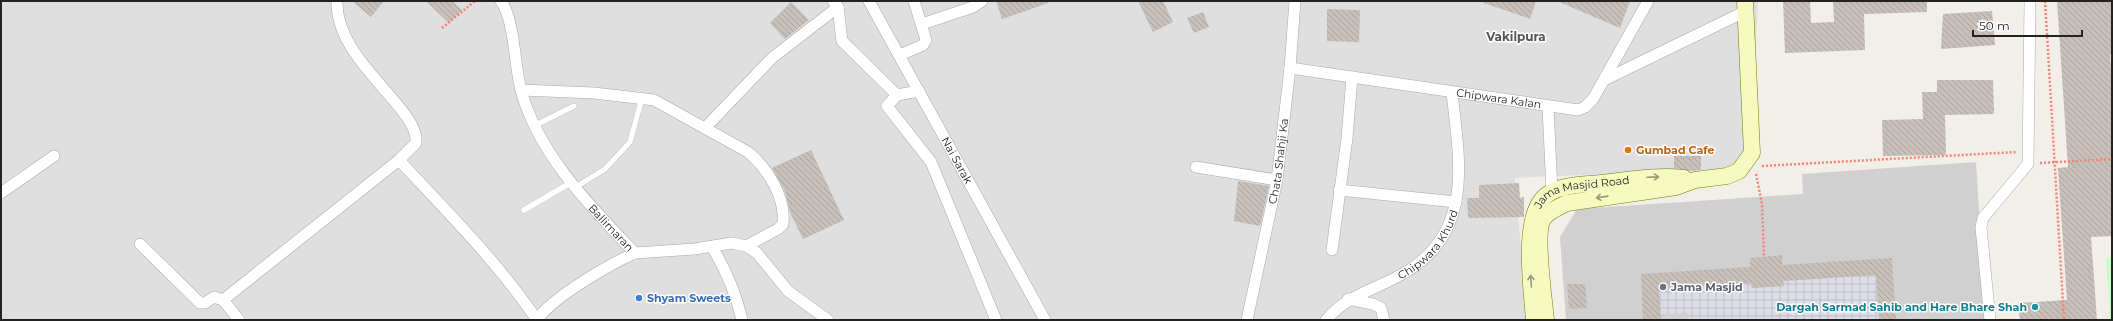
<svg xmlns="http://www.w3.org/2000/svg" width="2113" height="321" font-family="Montserrat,sans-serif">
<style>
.residential{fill:#e0dfdf}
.religious{fill:#d0d0d0}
.park{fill:#c8facc}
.plaza{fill:url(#plaza-grid)}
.building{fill:url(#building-back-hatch)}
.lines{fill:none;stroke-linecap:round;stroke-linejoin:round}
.lane-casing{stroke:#a9a9a9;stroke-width:6}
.street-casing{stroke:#a9a9a9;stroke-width:12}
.secondary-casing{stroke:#707d05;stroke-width:17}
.path{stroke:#fa8072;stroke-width:2.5;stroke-dasharray:2 2;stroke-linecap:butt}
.lane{stroke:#fff;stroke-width:5.5}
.street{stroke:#fff;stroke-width:11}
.secondary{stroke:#f7fabf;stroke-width:16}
.oneway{stroke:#979978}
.food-dot{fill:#e8710a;stroke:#fff;stroke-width:1.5}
.worship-dot{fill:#6b7280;stroke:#fff;stroke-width:1.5}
.shop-dot{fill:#3f7fe0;stroke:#fff;stroke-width:1.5}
.culture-dot{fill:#0f9aa8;stroke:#fff;stroke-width:1.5}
.labels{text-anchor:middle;stroke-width:3;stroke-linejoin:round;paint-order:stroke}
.street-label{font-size:11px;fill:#222;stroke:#fff}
.food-label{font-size:11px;font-weight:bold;fill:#c56008;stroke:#fff;text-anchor:start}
.worship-label{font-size:11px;font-weight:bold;fill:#5b616d;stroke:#fff;text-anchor:start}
.shop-label{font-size:11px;font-weight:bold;fill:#366cbe;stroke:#fff;text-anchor:start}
.culture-label{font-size:11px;font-weight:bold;fill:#0d838f;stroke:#fff;text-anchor:end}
.neighbourhood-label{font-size:12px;font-weight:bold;fill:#555;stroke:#fff}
</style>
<defs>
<pattern id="plaza-grid" width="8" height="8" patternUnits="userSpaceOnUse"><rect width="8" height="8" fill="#dddde8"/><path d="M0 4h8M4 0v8" fill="none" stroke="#bdbdc7"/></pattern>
<pattern id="building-back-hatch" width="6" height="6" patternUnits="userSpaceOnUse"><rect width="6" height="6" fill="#c7bfb8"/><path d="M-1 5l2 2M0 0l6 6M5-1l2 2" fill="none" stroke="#aba49e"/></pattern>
</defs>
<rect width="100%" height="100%" fill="#f2efe9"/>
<path class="residential" d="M1 1H1758L1750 168 1515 178 1527 320H1Z"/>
<path class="religious" d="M1976 162 1986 320H1566L1560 237 1577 209 1803 194 1802 174Z"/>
<path class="park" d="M2106 258H2112V320H2110Z"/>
<path class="plaza" d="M1876 275 1879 320H1688L1687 313 1661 314 1659 289 1751 283 1752 288 1784 286 1783 281Z"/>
<path class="building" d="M352 1H384L371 17Z
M426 1H452L462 10 449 23Z
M996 1H1047L1048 3 1002 19Z
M1138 1H1163L1173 22 1153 32Z
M1484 1H1536L1530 19 1484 3Z
M1557 1H1630L1620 28Z
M1783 1H1810L1811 23 1834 22 1833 1H1927V12L1864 14 1865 50 1785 53Z
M2057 1H2112V54H2110L2112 84V236L2091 237 2097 320H2020L2018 303 2067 300 2058 168 2068 167Z
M791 2 809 20 785 39 770 23Z
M1327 9 1360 10 1359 42 1327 41Z
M1992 11 1995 45 1941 49 1943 14Z
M1203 12 1209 27 1194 33 1187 18Z
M1937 80H1993L1994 114 1945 115 1946 155 1883 156 1882 120 1923 119 1922 92H1937Z
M811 150 844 220 803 239 790 212 785 191 772 168Z
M1674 156H1701V170L1690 171 1674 168Z
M1238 181 1269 186 1260 226 1234 221Z
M1519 183 1520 198 1524 197V217L1468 218 1467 198H1479V185Z
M1782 255V265L1892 258 1896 320H1879L1876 275 1783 281 1784 286 1752 288 1751 283 1659 289 1661 320H1643L1641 274 1750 267V258Z
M1567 284H1585L1587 308 1569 309Z"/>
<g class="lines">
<g class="lane-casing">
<path id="lane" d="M534 126 574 106
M576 187 605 169 630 142 642 98
M524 210 572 182"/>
</g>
<g class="street-casing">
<g id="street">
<path id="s1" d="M501 1C515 21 514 64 521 90 538 154 590 206 635 253L694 249 732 243 746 246 757 253 788 291 828 320"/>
<path d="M833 1 838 7 842 41 897 95 919 91"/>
<path id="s2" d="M869 1 1045 320"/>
<path d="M922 24 973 7 982 1"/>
<path d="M900 55 923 45 926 40 914 1"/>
<path id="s3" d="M1290 68 1578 110 1585 107 1593 99 1648 1"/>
<path d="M1604 80 1746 11"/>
<path d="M521 90 594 93 654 100 748 152C768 169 786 198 783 224L778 229 746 246"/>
<path d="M897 95 887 106 931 162 996 320"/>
<path d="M1548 107 1552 192"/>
<path d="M705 128 772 58 838 7"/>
<path d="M399 160C447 212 497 261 537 320"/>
<path d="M1196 167 1277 180"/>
<path d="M1339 190 1456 202"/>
<path d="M1 193 54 156"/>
<path d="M140 244 200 303H205L214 297 223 300"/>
<path d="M712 247C726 270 736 293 742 320"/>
<path d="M1332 250 1347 138 1352 77"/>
<path d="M1348 299 1373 304 1381 308 1384 320"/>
<path d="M239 320 223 300 399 160 416 143C420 108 335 61 337 1"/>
<path d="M537 320C551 298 610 264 635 253"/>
<path id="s4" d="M1247 320 1277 180 1290 68 1295 1"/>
<path id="s5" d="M1326 320C1350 292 1380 289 1409 270 1474 229 1459 158 1452 93"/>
<path d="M1990 320 1981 227 1983 218 2028 164 2030 1"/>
</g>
</g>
<g class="secondary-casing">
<g id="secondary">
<path id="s6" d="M1534 320C1532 290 1520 212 1548 194 1562 184 1585 185 1601 183 1629 180 1656 175 1684 178"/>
<path d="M1546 320C1544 299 1535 237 1542 221 1546 212 1559 207 1567 203L1676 187 1695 180 1727 176 1739 171 1752 153 1745 1"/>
</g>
</g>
<path class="path" d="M2045 1 2064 320
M442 28 475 1
M2040 163 2112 159
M1762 166 2016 152
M1756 174 1762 204 1764 257"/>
<use href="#lane" class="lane"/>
<use href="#street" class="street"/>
<use href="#secondary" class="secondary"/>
</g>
<defs><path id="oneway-shaft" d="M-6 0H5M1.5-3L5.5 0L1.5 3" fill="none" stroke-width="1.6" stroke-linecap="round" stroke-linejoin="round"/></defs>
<g class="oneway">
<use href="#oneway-shaft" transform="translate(1653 177) rotate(-2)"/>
<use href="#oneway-shaft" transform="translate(1602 197) rotate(172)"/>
<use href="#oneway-shaft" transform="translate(1531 281) rotate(-94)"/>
</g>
<circle class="food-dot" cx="1628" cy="150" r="4"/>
<circle class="worship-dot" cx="1663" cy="287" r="4"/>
<circle class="shop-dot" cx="639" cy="298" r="4"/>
<circle class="culture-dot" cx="2035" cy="307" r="4"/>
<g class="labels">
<g class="street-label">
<text dy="4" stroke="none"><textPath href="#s3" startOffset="211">Chipwara Kalan</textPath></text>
<text dy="4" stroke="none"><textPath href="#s2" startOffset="182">Nai Sarak</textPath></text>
<text dy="4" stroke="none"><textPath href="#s4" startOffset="162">Chata Shahji Ka</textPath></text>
<text dy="4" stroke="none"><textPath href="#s6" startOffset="164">Jama Masjid Road</textPath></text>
<text dy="4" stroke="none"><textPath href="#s1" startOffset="258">Ballimaran</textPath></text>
<text dy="4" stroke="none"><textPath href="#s5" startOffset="130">Chipwara Khurd</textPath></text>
</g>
<g class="food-label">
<text x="1636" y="154">Gumbad Cafe</text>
</g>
<g class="worship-label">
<text x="1671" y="291">Jama Masjid</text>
</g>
<g class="shop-label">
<text x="647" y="302">Shyam Sweets</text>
</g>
<g class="culture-label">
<text x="2027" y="311">Dargah Sarmad Sahib and Hare Bhare Shah</text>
</g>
<g class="neighbourhood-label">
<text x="1516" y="41">Vakilpura</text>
</g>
</g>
<rect width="2113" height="321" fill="none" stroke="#222222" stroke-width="4"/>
<path d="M1973 30v6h109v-6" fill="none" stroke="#222222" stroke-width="2"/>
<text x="1979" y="30" font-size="12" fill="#222222" stroke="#ffffff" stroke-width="3" paint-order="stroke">50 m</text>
</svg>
